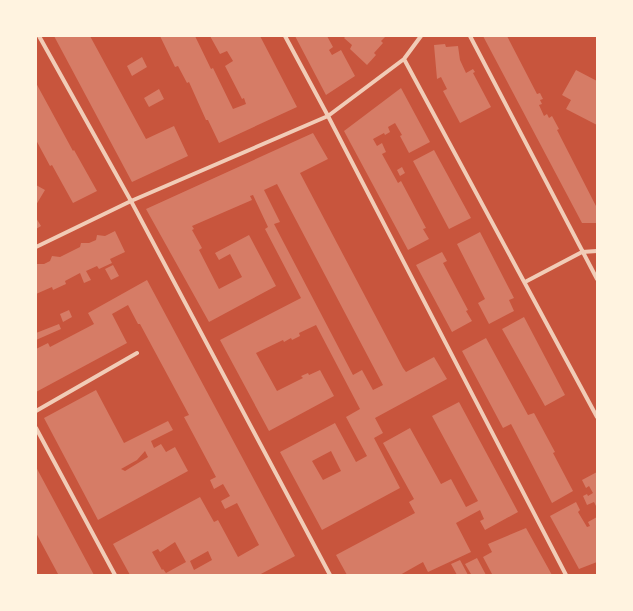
<svg xmlns="http://www.w3.org/2000/svg" width="633" height="611" font-family="Inter,sans-serif">
<style>
.building{fill:#d67c66;fill-rule:evenodd}
.lines{fill:none;stroke-linecap:round;stroke-linejoin:round}
.minor{stroke:#f1ccb7;stroke-width:4}
</style>
<rect width="100%" height="100%" fill="#c8553d"/>
<path class="building" d="M54 36H90L146 139 174 126 188 156 132 182Z
M160 36H195L211 69 213 68 233 109 246 104 244 98 242 99 225 66 233 61 227 51 220 54 210 36H260L297 107 219 143 208 120H206L189 82 187 83 178 66 175 67Z
M295 36H327L333 47 329 50 332 55 341 50 355 76 326 95Z
M346 36H386L381 41 383 43 374 53 376 55 367 65 350 49 352 45 344 38Z
M483 36H507L537 94 540 93 543 99 540 100 542 104 539 105 544 116 547 114 549 118 552 116 559 129 557 130 597 208V223H582Z
M445 44 446 47 458 46 460 60 466 73 473 69 475 72 473 73 491 107 460 123 443 91 447 89 441 77 437 79 434 45Z
M142 57 147 67 132 76 127 66Z
M576 70 597 81V125L566 109 571 100 562 95Z
M36 83 73 151 74 150 97 191 73 203 52 165 50 166 36 140Z
M401 88 430 142 409 153 400 136 402 135 395 123 388 127 390 132 385 135 384 133 373 139 377 146 382 143 386 152 382 154 398 183 401 181 426 228 423 229 429 239 408 250 344 131Z
M159 89 164 99 149 107 144 98Z
M313 133 328 159 300 173 403 368 406 372 434 357 447 379 375 418 383 433 374 438 400 488 322 530 280 452 335 423 356 462 367 456 346 417 360 409 316 325 299 333 300 336 292 340 291 338 284 342 283 340 256 353 277 391 303 378 301 376 308 373 309 375 320 370 334 396 269 431 220 340 301 298 265 229 268 227 253 195 250 196 252 200 192 226 194 229 192 230 202 248 199 250 219 289 242 277 230 254 219 260 215 253 249 235 276 286 209 322 146 209ZM277 184 383 385 373 390 362 370 353 375 274 224 280 222 264 190ZM331 451 341 471 323 480 312 461Z
M434 150 471 218 449 229 413 161Z
M402 167 405 173 400 176 397 170Z
M36 185 45 190 36 205Z
M36 218 41 226 36 229Z
M115 231 125 252 110 259 112 263 99 269 97 266 86 271 91 280 84 283 80 273 65 281 66 284 53 290 52 287 36 294V264H44L50 261 52 256 60 257 80 247 81 243H89L96 240 97 235 105 236Z
M480 232 514 298 509 300 514 311 489 324 478 303 485 299 457 244Z
M442 252 447 261 443 263 468 310 466 311 472 321 452 332 416 265Z
M113 265 119 276 111 280 105 269Z
M147 280 295 556 259 575H130L113 544 200 497 214 522 218 520 238 557 259 545 237 503 225 509 221 501 230 496 223 484 214 489 210 480 216 477 184 417 189 415 140 324H138L128 305 112 314 127 343 36 392V349L48 343 50 347 94 324 88 313ZM175 542 186 562 166 573 163 569 162 570 152 552 158 549 160 552ZM208 551 212 560 194 570 190 561Z
M69 310 72 317 63 322 60 314Z
M524 317 565 395 545 406 502 329Z
M59 324 61 329 36 340V333Z
M486 338 528 415 534 413 555 452 553 453 573 491 552 503 511 424 503 428 462 351Z
M96 390 124 443 168 421 173 430 151 441 154 448 161 444 166 452 175 447 188 471 98 520 44 418ZM145 451 148 457 125 471 121 469 137 460Z
M459 402 518 512 485 530 480 521 484 519 480 510 456 523 471 552 428 572 423 562 400 575H347L336 555 415 513 409 502 414 499 383 443 410 428 441 484 451 479 466 507 478 501 432 416Z
M36 467 94 575H56L58 574 36 533Z
M597 472V508L594 502 587 505 583 496 587 494 588 496 593 493 589 486 586 488 582 480Z
M576 502 580 510 578 512 587 527 590 526 588 522 597 517V562L579 569 550 516Z
M526 528 552 575H490L492 574 483 557 492 552 488 544Z
M477 558 486 575H469L471 574 465 564Z
M460 560 468 575H457L451 564Z"/>
<g class="lines">
<path class="minor" d="M39 36 131 201 330 575
M285 36 328 116 566 575
M470 36 597 279
M404 59 597 417
M36 247 131 201 328 116 404 59 421 36
M525 282 582 252 597 251
M36 411 137 353
M36 428 115 575"/>
</g>
<rect width="633" height="611" fill="none" stroke="#fff3e0" stroke-width="74"/>
</svg>
